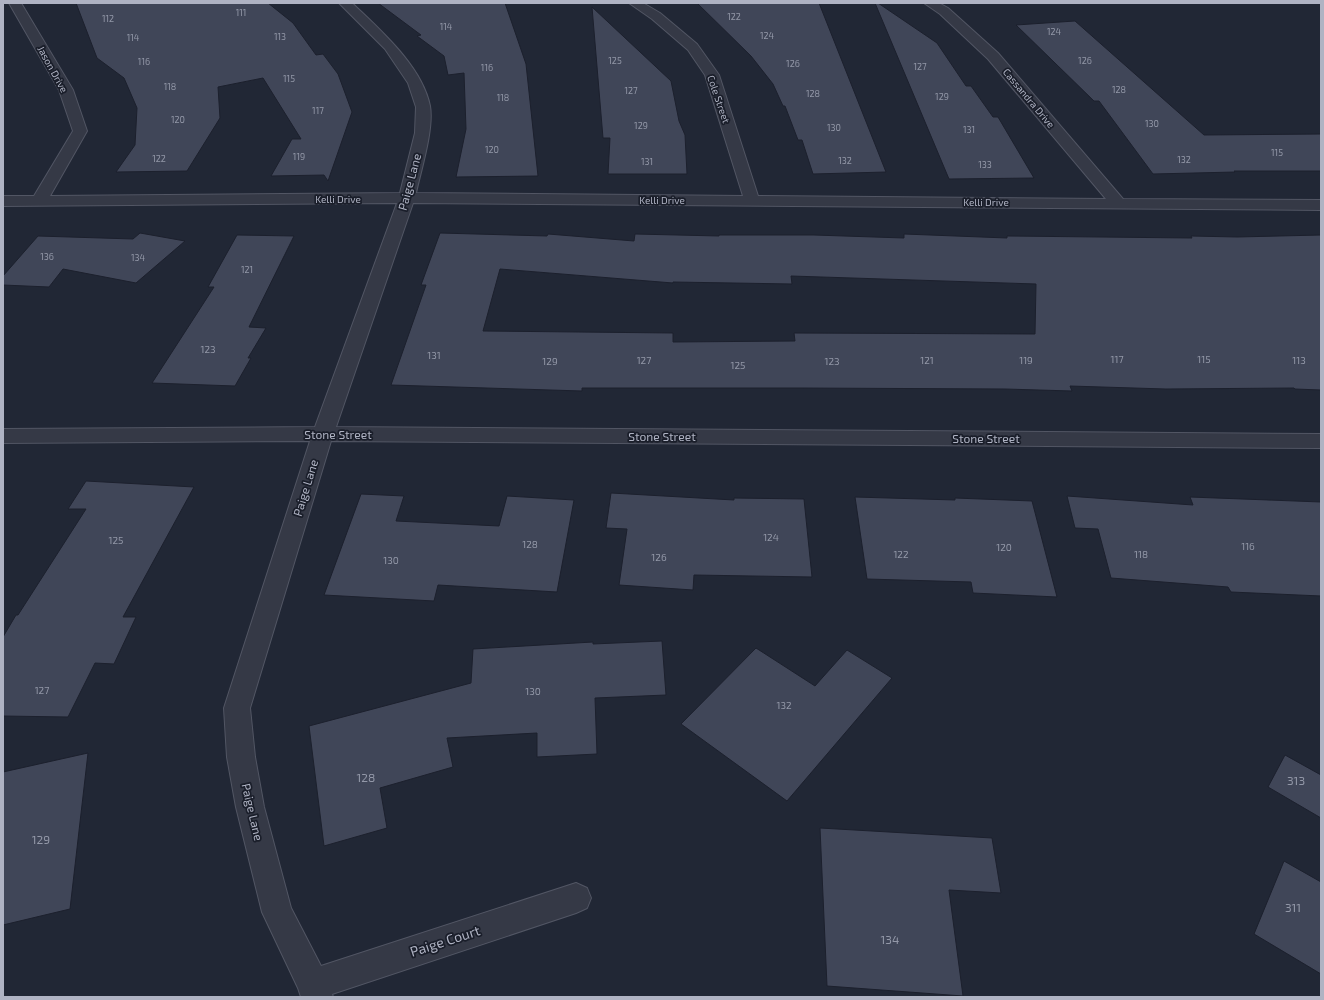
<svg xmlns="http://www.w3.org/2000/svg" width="1324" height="1000" font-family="'Exo 2',sans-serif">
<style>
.building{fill:#404658;stroke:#1c202d;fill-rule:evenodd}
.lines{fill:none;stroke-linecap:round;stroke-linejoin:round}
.minor-casing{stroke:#525664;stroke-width:2}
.minor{fill:#353946;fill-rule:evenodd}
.labels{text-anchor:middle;stroke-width:3.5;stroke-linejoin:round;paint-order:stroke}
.far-number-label{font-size:9px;fill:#9398a8}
.far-street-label{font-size:10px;fill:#afb3c3;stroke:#1a1e2a}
.number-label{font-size:10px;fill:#9398a8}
.street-label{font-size:12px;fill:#afb3c3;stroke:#1a1e2a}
.near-number-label{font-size:12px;fill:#9398a8}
.near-street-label{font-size:14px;fill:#afb3c3;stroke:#1a1e2a}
</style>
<rect width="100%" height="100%" fill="#212735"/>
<path class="building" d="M76 3H268L293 23 316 55 323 54 338 74 352 112 328 181 324 175 271 176 292 139H301L263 78 218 87 220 118 187 171 116 172 135 145 137 108 124 78 97 58Z
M378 3H505L526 64 538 176 456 177 466 129 464 73 448 75 444 56 417 36 421 35Z
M697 3H819L886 172 813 174 802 140H798L785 106H783L773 84 751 56Z
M875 3H878L937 43 966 86H971L993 117H998L1034 178 949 179Z
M592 7 671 81 679 121 685 135 687 174H608L610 138H603Z
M1075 21 1204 135 1321 134V171H1234L1235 172 1153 174 1099 101H1094L1016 25Z
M140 233 185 241 136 283 63 269 49 287 3 285V276L38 236 133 239Z
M440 233 547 236 548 234 634 241 635 234 719 236V235H814L904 238V234L1007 238V236L1192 238 1191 236 1237 237 1321 235V390L1295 389 1294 388 1166 389 1070 386 1072 391 1005 389 802 388H582V391L391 385 426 285H421ZM500 269 673 283V282L792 284 791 276 1036 284 1035 334 794 333 795 341 673 342V333L483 331Z
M237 235 294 236 249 327 266 328 248 358H251L235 386 152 383 214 287H208Z
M86 481 194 487 123 617H136L114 664 95 663 68 717 3 716V637L16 615H18L86 509H68Z
M611 493 734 500V498L804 499 812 577 694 575 693 590 619 585 627 529 606 528Z
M361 494 404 496 396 521 499 526 507 496 574 500 557 592 438 585 434 601 324 595Z
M1067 496 1193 505 1190 497 1321 502V596L1231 592 1228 587 1111 578 1098 529 1075 528Z
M855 497 955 500V498L1032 501 1057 597 973 593 971 582 867 579Z
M662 641 666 695 595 698 597 754 537 757V733L447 738 453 767 380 788 387 828 324 846 309 726 471 683 473 649 593 642V644Z
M756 648 815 686 847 650 892 678 787 801 681 724Z
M88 753 70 909 3 925V772Z
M1285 755 1321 775V818L1268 787Z
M820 828 992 838 1001 893 949 890 963 996 827 986Z
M1284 861 1321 882V974L1254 934Z"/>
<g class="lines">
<g class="minor-casing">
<path id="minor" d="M9 3H21L73 90 87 131 50 196 400 193 415 133 416 107 408 83 385 49 339 3H352C380 30 422 66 430 106 434 129 421 170 416 193L743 196 705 75 688 50 652 19 629 3H643L660 13 697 44 719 75 758 196 1106 199 988 59 940 14 924 3H939L948 8 998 53 1123 199 1321 200V210L413 203 336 427 1321 434V448L331 441 250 708 255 757 264 807 291 908 321 966 576 883 587 888 591 898 587 908 576 913 332 994 333 997H301L298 988 262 912 236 807 227 757 224 708 310 441 3 443V429L315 427 397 203 3 206V196H34L73 131 59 90Z"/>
</g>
<use href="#minor" class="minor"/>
</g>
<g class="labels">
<g class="far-number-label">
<text x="241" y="16">111</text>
<text x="734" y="20">122</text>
<text x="108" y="22">112</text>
<text x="446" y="30">114</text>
<text x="1054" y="35">124</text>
<text x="767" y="39">124</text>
<text x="280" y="40">113</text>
<text x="133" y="41">114</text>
<text x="615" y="64">125</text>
<text x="1085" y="64">126</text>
<text x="144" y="65">116</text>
<text x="793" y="67">126</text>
<text x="920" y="70">127</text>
<text x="487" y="71">116</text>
<text x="289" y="82">115</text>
<text x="170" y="90">118</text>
<text x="1119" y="93">128</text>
<text x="631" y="94">127</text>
<text x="813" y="97">128</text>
<text x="942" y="100">129</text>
<text x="503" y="101">118</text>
<text x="318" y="114">117</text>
<text x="178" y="123">120</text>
<text x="1152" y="127">130</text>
<text x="641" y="129">129</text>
<text x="834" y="131">130</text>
<text x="969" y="133">131</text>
<text x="492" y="153">120</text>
<text x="1277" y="156">115</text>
<text x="299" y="160">119</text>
<text x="159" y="162">122</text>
<text x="1184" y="163">132</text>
<text x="845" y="164">132</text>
<text x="647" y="165">131</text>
<text x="985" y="168">133</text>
<text x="47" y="260">136</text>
<text x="138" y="261">134</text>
<text x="247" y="273">121</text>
</g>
<g class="far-street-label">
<text transform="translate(53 69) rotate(61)" y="4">Jason Drive</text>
<text transform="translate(1029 98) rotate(50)" y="4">Cassandra Drive</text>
<text transform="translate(719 99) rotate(71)" y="4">Cole Street</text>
<text x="338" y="203">Kelli Drive</text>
<text x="662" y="204">Kelli Drive</text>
<text x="986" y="206">Kelli Drive</text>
</g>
<g class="number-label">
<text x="208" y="353">123</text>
<text x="434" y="359">131</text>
<text x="1117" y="363">117</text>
<text x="1204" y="363">115</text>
<text x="644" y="364">127</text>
<text x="927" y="364">121</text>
<text x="1026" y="364">119</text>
<text x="1299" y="364">113</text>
<text x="550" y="365">129</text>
<text x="832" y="365">123</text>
<text x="738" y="369">125</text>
<text x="771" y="541">124</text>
<text x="116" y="544">125</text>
<text x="530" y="548">128</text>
<text x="1248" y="550">116</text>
<text x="1004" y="551">120</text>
<text x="901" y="558">122</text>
<text x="1141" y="558">118</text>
<text x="659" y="561">126</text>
<text x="391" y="564">130</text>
<text x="42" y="694">127</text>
<text x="533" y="695">130</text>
<text x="784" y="709">132</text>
</g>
<g class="street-label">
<text transform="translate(410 182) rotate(-75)" y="4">Paige Lane</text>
<text x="338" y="439">Stone Street</text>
<text x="662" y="441">Stone Street</text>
<text x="986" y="443">Stone Street</text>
<text transform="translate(306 488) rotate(-73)" y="4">Paige Lane</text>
<text transform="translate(252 812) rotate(77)" y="4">Paige Lane</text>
</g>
<g class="near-number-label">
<text x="366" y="782">128</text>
<text x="1296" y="785">313</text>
<text x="41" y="844">129</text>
<text x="1293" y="912">311</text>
<text x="890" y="944">134</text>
</g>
<g class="near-street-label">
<text transform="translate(445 941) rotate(-18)" y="5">Paige Court</text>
</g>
</g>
<rect width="1324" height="1000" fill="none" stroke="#afb3c3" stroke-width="8"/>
</svg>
